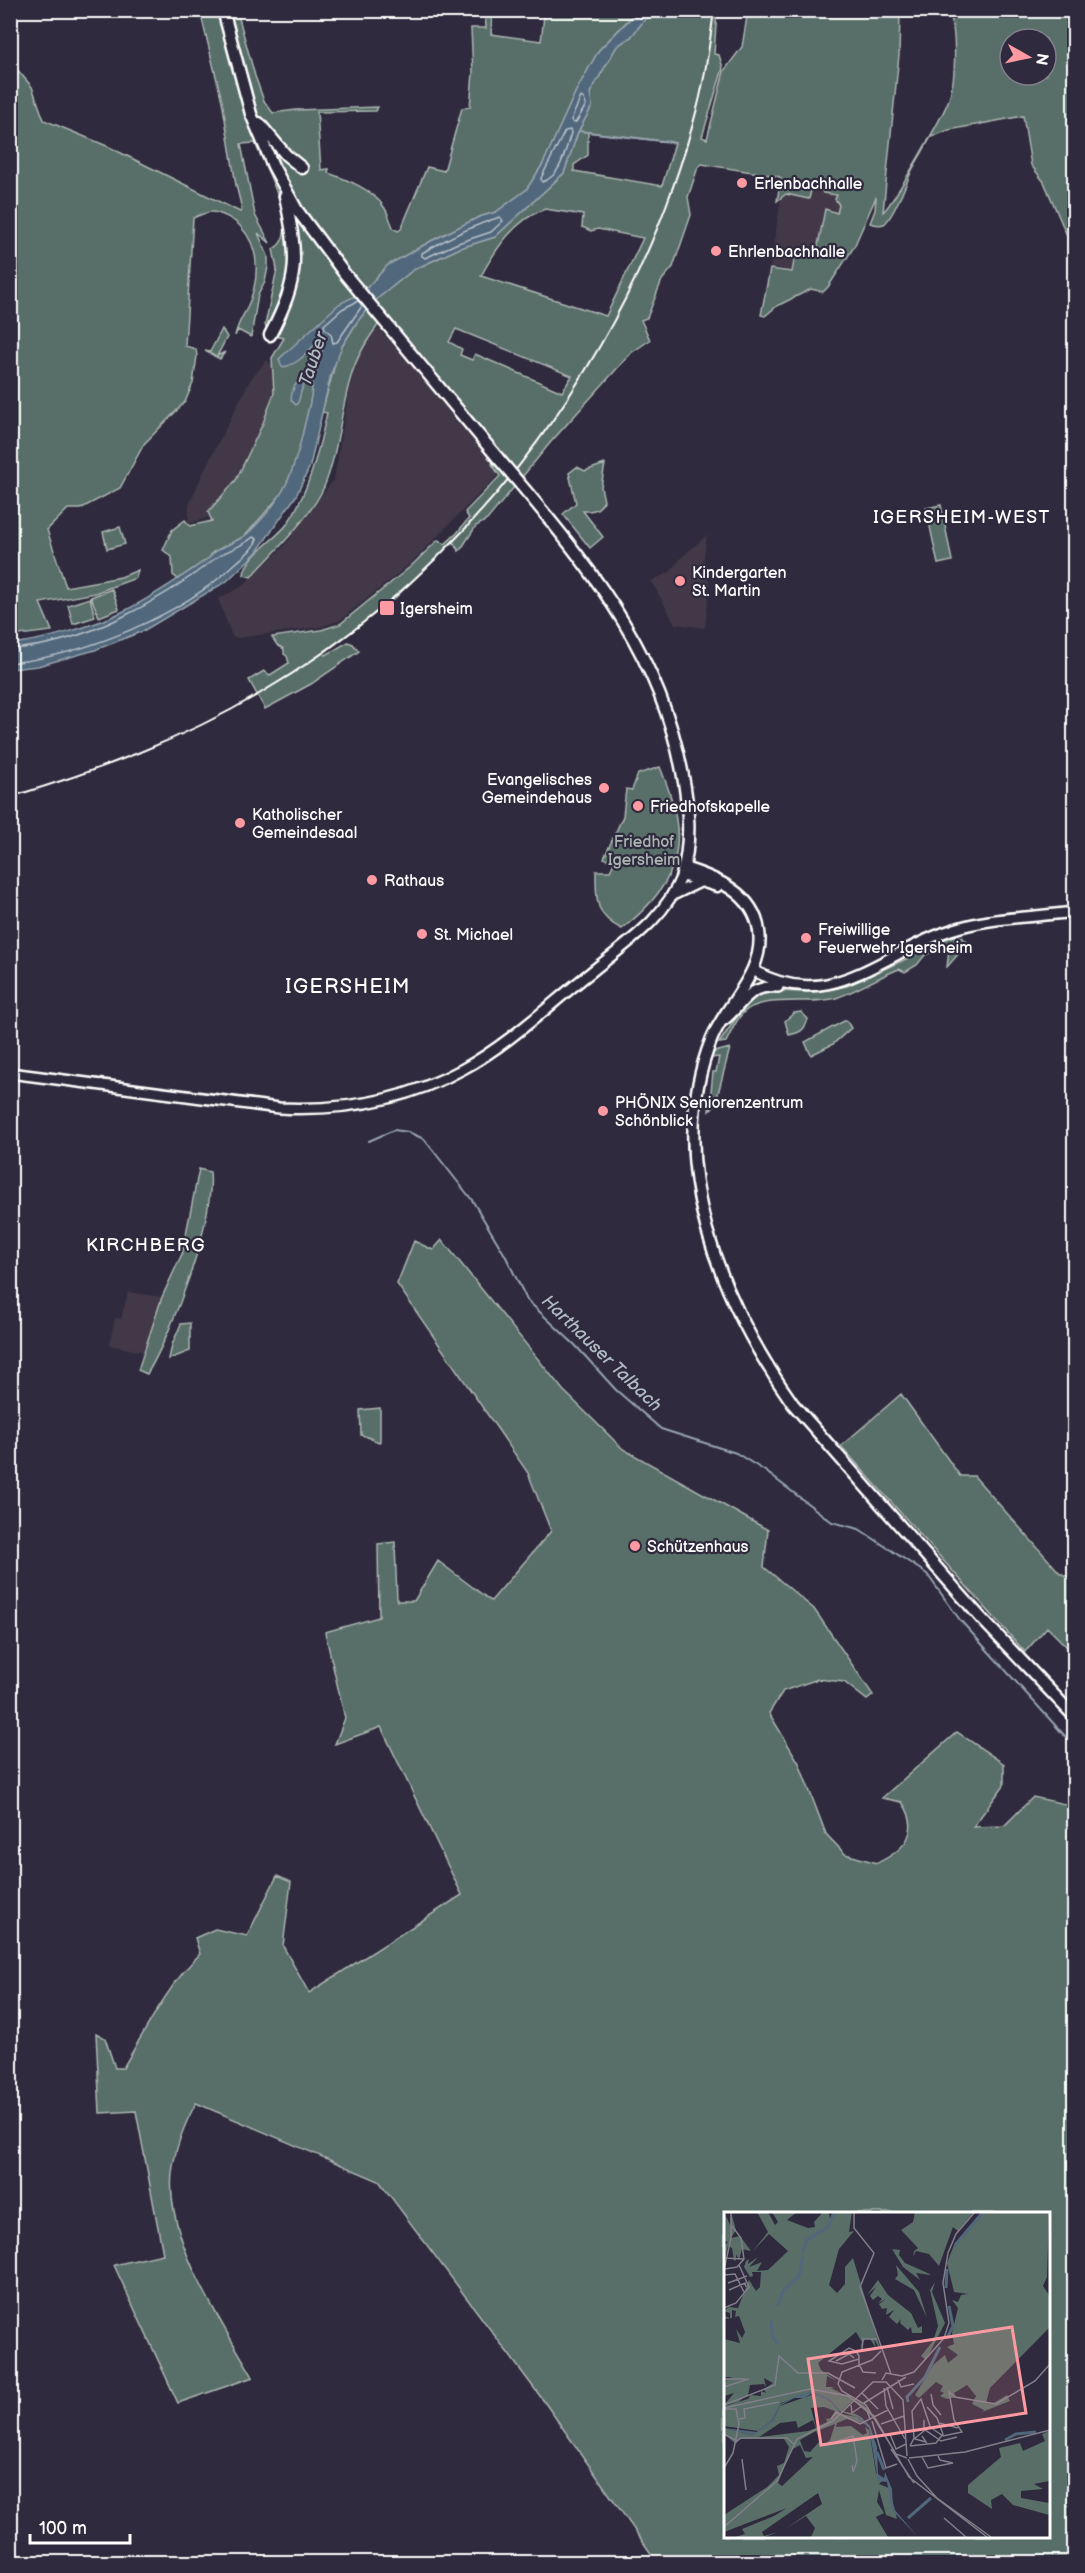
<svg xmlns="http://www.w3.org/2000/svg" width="1085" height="2573" font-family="'Balsamiq Sans',sans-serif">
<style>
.built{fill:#423847}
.green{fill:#596e67;stroke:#acb6b3;stroke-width:1.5;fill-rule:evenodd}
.water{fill:#51677c;stroke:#97a4b0;stroke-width:1.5}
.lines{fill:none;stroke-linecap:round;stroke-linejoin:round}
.shore{stroke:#b9c2cb;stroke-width:1.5}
.stream{stroke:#97a4b0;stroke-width:2}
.secondary-casing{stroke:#fff;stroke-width:14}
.primary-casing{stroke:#fff;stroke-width:15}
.secondary{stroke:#2f2a3d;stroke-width:9}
.primary{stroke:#2f2a3d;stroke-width:10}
.rail{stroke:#fff;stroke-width:2}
.primary-bridge-casing{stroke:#fff;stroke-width:15;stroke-linecap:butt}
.primary-bridge{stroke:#2f2a3d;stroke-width:10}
.poi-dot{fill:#ff9aa2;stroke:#2f2a3d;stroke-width:2}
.labels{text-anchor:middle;stroke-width:4.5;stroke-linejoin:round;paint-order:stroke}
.poi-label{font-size:16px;fill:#fff;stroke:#2f2a3d;text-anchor:start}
.park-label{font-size:16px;fill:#acb6b3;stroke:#2f2a3d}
.water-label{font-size:18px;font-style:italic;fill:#b1bbc4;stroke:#2f2a3d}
.neighbourhood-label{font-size:18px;letter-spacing:1.5px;fill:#fff;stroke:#2f2a3d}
.quarter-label{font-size:20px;letter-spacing:1.5px;fill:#fff;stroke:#2f2a3d}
.inset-river{fill:none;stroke:#51677c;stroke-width:3}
.inset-road{fill:none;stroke:#827f8b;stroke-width:1.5}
.view{fill:#ff9aa2;fill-opacity:0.15;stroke:#ff9aa2;stroke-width:3}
.inset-edge{fill:none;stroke:#fff;stroke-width:3}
</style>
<rect width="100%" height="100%" fill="#2f2a3d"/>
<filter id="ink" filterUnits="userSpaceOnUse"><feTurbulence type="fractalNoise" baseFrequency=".0167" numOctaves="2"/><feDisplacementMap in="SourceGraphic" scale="12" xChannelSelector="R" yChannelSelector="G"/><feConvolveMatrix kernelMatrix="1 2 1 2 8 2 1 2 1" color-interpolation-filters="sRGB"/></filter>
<g filter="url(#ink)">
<path class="built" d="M784 179 843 188 837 213 824 209 816 256 794 254 791 271 770 267Z
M375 324 473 436 500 473 410 564 339 621 320 627 238 638 232 636 218 599 241 587 285 545 334 479 354 363Z
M267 360 274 367 277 389 249 460 215 515 188 524 189 505 201 477 250 380Z
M707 535 702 571 710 582 705 628 675 624 651 581 670 572 681 558Z
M128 1292 162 1297 144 1352 109 1345 115 1318 121 1319Z"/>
<path class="green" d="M200 11H237L255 76 264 101 273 113 296 110 378 107 376 111 317 112 321 170 329 169 328 173C348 180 372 189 384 207 389 214 390 222 394 229L398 231 401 229 427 167 444 171 462 108 470 107 473 73 471 28H486L485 11H637L599 50 576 91 543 164 526 190 496 212 479 217 433 240 388 265 363 292 328 345 323 346 295 469 284 491 245 536 213 552 209 558 178 579 173 575 172 557 163 550 172 530 185 520 190 526 212 521 208 512 236 480 263 423 274 393 272 358 284 338 270 335 265 325 277 269 273 249C304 234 264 166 255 143L241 144 255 215 270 243 258 233 268 256V267L265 282 258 295 251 337 238 330 235 336C237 325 241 319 246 310 259 283 262 250 241 227 235 220 220 212 211 212 206 212 198 216 193 218L185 346 196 349 197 356 193 383 185 402 144 444 120 488 80 509H68L47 530 66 587 121 577 138 570 136 578 95 593 40 603 52 631 11 636 10 61 32 87 44 120 107 146 240 212 242 209 236 185 222 101ZM492 12 544 16 541 41 491 34Z
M651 11H717L714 54 719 55 723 68 702 137 707 139 724 71 742 47 748 11H903L900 12 899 55 883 212C892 205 945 113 949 99 956 80 957 31 949 12L906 11H1074V252L1044 182 1031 165 1023 116 949 130 931 137C925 148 918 159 912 170 907 181 894 217 884 224 879 226 874 224 870 223L875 210 876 197 854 247 828 287 823 292 811 289 777 306 765 316 761 315 770 269 792 272 795 255 816 256 825 209 837 213 839 205 835 199 837 195 823 193 821 188 812 186 809 199 786 194 777 201 781 178 777 176 702 164 698 167 688 197 691 215 673 267 662 280 647 318 641 320 650 340 631 353 550 443 487 520 476 526 461 549 459 551 453 542 394 599 324 653 326 655 348 642 353 644 359 651 311 684 265 709 249 680 264 671 270 675 289 663 287 656 284 654V649L277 645 272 637 321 630 340 624 410 567 438 540 445 544 457 533 469 518 465 512 500 476 492 464 498 458 389 327 386 315C371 333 355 358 350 380 340 415 338 453 324 487 312 515 273 554 251 577L244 575C244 557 278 538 288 523 310 489 318 452 327 413L322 412 338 353 357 322 372 303 413 270 460 248 495 237 564 173 578 132 592 106 590 93 617 46 631 37ZM1010 39H1046V75H1010ZM588 132 675 143 662 186 574 171V165L588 155ZM545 209 583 215 582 227 591 231 598 229 643 238 606 316 481 276C495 250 515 219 545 209ZM456 329 572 376 562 392 475 354 472 360 460 355 462 349 449 342Z
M222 329 227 337 217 356 225 352 220 359 205 351 210 352Z
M605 464 601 487 604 501C598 511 593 511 583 511L603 537 590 548 563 514 576 503 569 473 577 467 585 471Z
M941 505 952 561 938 564 926 508Z
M120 527 125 544 107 549 103 532Z
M112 589 119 609 99 617 91 597Z
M90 598 95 617 73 624 68 605Z
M660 767C690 839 684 879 622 929 594 916 596 898 596 871H610L613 865V861L604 858 623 816 626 789 632 790 638 774Z
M954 936 962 937 968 943 947 967 949 950 957 943H953L925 955 917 965 905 972 899 969C878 977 857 991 836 998 810 1006 760 993 742 1014 735 1022 731 1033 726 1042L719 1043 745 1005 766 991 815 992 847 986 906 959 931 944Z
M801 1012 808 1019C805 1030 800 1033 789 1035L785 1021 794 1013Z
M846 1020 851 1028 833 1044 811 1055 805 1042Z
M730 1048 715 1105 709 1111 713 1072H716L719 1057 711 1058 706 1054Z
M199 1169 210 1172C215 1220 172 1333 147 1374L138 1370 162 1297 182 1254Z
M442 1240 563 1390 623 1449 768 1530 764 1567 814 1609 873 1695 867 1700 844 1682 818 1679 783 1691 769 1713 799 1763 826 1834 845 1854 877 1863C905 1850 922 1831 902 1802L882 1798 957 1732 1004 1764V1785L973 1827 1004 1826 1033 1797 1074 1806V2562H657L543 2400 379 2181 196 2103C184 2125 175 2148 172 2173 165 2239 221 2321 253 2377L178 2403 114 2265 163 2254 136 2111 100 2113 96 2033 105 2038 115 2068H123C147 2028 167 1986 200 1954L195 1938 215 1929 247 1936 277 1876 291 1882 283 1946 309 1993 462 1895 381 1727 335 1744 345 1718 325 1632 379 1617 378 1544 395 1542 397 1601H414L438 1561 491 1601 551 1531 528 1473 397 1284 414 1241 433 1250ZM725 2213H1048V2536H725Z
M190 1323V1351L169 1359 172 1345 181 1324Z
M901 1394 960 1476H974L1060 1573 1074 1580V1654L1047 1627 1025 1652 841 1446Z
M380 1408V1442C372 1441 369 1436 361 1435L360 1410Z"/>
<path class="water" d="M638 11H651L652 16 645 19 631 37 617 46 590 93 592 106 578 132 564 173 495 237 460 248 413 270 372 303 357 322 342 346 331 374 310 466 296 496 256 553 227 581 143 631 95 650 38 666 11 669V644C44 640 92 627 122 612 153 597 181 577 209 558 217 546 236 544 247 534 286 498 294 472 305 423 308 410 313 395 312 382L307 381C298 390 302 399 296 405L291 400C292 385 299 376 315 376L326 336 323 335C312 347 299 366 282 367L279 359 339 304 363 292 388 265 433 240 479 217 496 212 526 190 543 164 576 91 599 50Z"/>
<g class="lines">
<path class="shore" d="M581 97 584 99 586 105 576 122 573 123 571 120Z
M570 130 571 133C565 151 561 177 542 182L541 178 565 131Z
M500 217 503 221 491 232 458 243 425 258 422 256V253C446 239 474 225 500 217Z
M358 301 342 309 324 325 325 329 331 334 333 343 337 342 362 306
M10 649C84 645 161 601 217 557 227 550 242 547 253 537L257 539C254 549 244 556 236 563 181 616 85 655 10 663"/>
<path class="stream" d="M579 131 671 142
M369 1141 394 1130 408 1132 424 1139 472 1200 505 1255 527 1300 575 1345 616 1390 661 1429 736 1453 765 1471 832 1522 859 1529 927 1574 960 1620 1074 1746"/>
<g class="secondary-casing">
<path id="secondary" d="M675 894 700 882
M753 970C833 1017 886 947 961 927 997 917 1037 917 1074 912
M724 1020C745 1003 747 985 778 987
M10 1073 279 1108C343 1111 407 1100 463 1069 509 1044 549 1005 590 973 626 943 664 921 682 875"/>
</g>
<g class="primary-casing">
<path id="primary" d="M223 10 251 114 273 166 297 210 344 273 498 458
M259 123 286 155 302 168
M270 335C300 277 298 258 285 196
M526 491C598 577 660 658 682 771 689 806 692 841 682 875L717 886
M684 868C716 878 754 893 759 931 765 972 727 1003 712 1038 662 1162 721 1302 793 1404L981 1618 1074 1716"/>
</g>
<use href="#secondary" class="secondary"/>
<use href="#primary" class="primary"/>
<path class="rail" d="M10 797C97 771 181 740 259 694 477 566 635 348 698 105 706 74 710 42 714 10"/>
<g class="primary-bridge-casing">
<path id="primary-bridge" d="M498 458 526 491"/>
</g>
<use href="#primary-bridge" class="primary-bridge"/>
</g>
</g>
<g class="poi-dot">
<circle cx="742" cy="183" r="6"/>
<circle cx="716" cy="251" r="6"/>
<circle cx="680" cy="581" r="6"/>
<rect x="379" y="600" width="16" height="16" rx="3"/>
<circle cx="604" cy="788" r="6"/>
<circle cx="638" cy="806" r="6"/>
<circle cx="240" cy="823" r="6"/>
<circle cx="372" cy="880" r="6"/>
<circle cx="422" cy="934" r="6"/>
<circle cx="806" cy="938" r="6"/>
<circle cx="603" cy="1111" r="6"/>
<circle cx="635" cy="1546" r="6"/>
</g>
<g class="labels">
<g class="poi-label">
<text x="754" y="189">Erlenbachhalle</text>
<text x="728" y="257">Ehrlenbachhalle</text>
<text x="692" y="578">Kindergarten<tspan x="692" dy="18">St. Martin</tspan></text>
<text x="400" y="614">Igersheim</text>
<text x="592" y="785" text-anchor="end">Evangelisches<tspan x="592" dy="18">Gemeindehaus</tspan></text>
<text x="650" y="812">Friedhofskapelle</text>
<text x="252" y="820">Katholischer<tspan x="252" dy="18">Gemeindesaal</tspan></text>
<text x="384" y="886">Rathaus</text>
<text x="818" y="935">Freiwillige<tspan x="818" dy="18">Feuerwehr Igersheim</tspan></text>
<text x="434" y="940">St. Michael</text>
<text x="615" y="1108">PHÖNIX Seniorenzentrum<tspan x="615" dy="18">Schönblick</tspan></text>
<text x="647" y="1552">Schützenhaus</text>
</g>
<g class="park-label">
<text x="644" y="847">Friedhof<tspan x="644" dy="18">Igersheim</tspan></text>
</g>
<g class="water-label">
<text transform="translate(313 359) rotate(-72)" y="6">Tauber</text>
<text transform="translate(602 1353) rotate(44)" y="6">Harthauser Talbach</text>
</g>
<g class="neighbourhood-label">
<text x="962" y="523">IGERSHEIM-WEST</text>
<text x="146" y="1251">KIRCHBERG</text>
</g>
<g class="quarter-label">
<text x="348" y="993">IGERSHEIM</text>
</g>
</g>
<g transform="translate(724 2212)">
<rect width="326" height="326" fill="#2f2a3d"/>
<path d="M0 0 7 15V0L12 18 7 26 16 24 27 39 18 37 15 48 12 42V48L10 49 8 36 4 34 1 47 0 34 4 30 0 29ZM33 0H44L51 13 54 10 48 0H73L63 8 84 16 91 15 90 10 99 0H105L106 7 110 0H128L125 20 130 19 115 37 105 73 113 81 121 72V55L129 46 157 139 150 127 152 136 146 127H141L136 137 138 130 132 120 94 151 97 158 113 169 103 164 102 175H111L107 176 135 190 145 197 148 205 129 188 118 199 132 202 140 207 117 200 104 186 87 180 57 191 47 209 34 219 0 214V194L14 190 0 193 10 181 0 184V169H3L0 167 9 165H0V127L16 131 12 117 18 126 21 120 15 104 11 105 12 99 8 98V106L0 107V104L6 106V101L0 99 5 95 14 96 25 68 32 79 36 75 37 60H28L29 64 26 65 20 55 22 49 25 47 24 52 34 45 25 55 38 50 33 59 44 58 64 39 45 22 29 39 44 20ZM40 166 49 171 40 177 42 181 37 179V184L27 183 24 187 14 190 24 183 26 173 40 172 42 175ZM191 0H250L234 19 229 15 215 54 205 42 192 39 189 44 190 39 194 36 177 18 189 10ZM259 0H325L323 65 319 74 325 83V116L266 176 262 191 268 192 283 183 286 189 258 200 260 198 248 192 252 184 243 173 230 181 232 185 223 187 216 184 220 181 216 179 219 174 212 170 195 186 191 183 209 153 221 143 224 151 234 143 223 135 230 132 228 121 234 96 228 88 234 90 237 83 244 82 230 80 223 51 230 33ZM168 37 176 38 175 43 181 51 208 63 192 61 196 68 179 55ZM172 53 195 80 203 106 190 78 171 67 174 63ZM154 68 164 83 187 101 194 116 198 114V121H188L187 115 184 118 176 111 177 107 173 112 165 105 170 98 162 103 163 96 158 97 155 92 162 87 154 91 158 87 154 84 149 88 146 84 152 75 143 83ZM211 70 208 80 221 111 202 148 197 144 209 129 214 114 206 78ZM90 182 106 189 117 202 133 205 141 212 123 207 113 211 112 215 127 214 139 223 143 221 141 215 145 218 152 261 160 267 155 272 165 276 163 270 165 274 173 307 162 303 155 278 153 290 160 301 152 305 164 325H87L91 316 82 304 61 317 98 292 94 281 38 320 40 324 54 320 41 325H11L21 322 18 317 50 304 63 296 0 320V303L43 275 55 263 53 254 60 251 65 235 60 227H15L12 232 0 222V216L28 223 49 209 56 194ZM100 195 111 199 107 206 102 207 101 202 103 210 92 215 87 196ZM89 208 92 216 84 219 35 225 56 211 72 209 74 216ZM111 212 106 228 99 234 93 219ZM92 219 96 229 86 240 80 239 76 228ZM76 233 82 246 89 245 58 274 54 271 67 238ZM325 219V269L310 272 319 277 297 279V286L325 291V303L289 293 278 282 267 288 268 297 244 281V273L277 245 275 236 296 231 299 239 321 229 318 222Z" fill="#596e67" fill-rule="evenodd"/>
<path d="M87 180 104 186 117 200 138 206 146 214 153 235 154 262 160 266 161 260 168 277 169 296 194 325 168 298 163 270 154 269 145 216 133 205 114 199 106 189 87 182 80 186H70L56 194 49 209 40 217 28 223 0 216 33 220 47 209 55 193 72 184Z" fill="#51677c"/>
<path class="inset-river" d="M231 33 259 0M78 41 83 28 104 15 110 0M222 76 223 57M54 94 59 79 75 64 79 43M47 109 49 126 54 132M223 126 229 114 225 94M184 190 183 185 201 165 216 135M281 228 292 222 312 220M153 240 160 258M184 306 207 286"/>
<path class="inset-road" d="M130 0V16L150 41 136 75 167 162M0 46 19 47M1 57 13 55 20 47 17 26 8 14M0 58 7 26V0M0 63 11 62 20 80M4 71 23 64M5 78 21 71 22 75M0 96 12 91 25 75 15 53M138 138 139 127H153M157 139 148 148 118 160 114 172 118 179 142 193 172 242 183 246M135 147 118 152 105 149 125 136 132 139 135 144V152M112 149 125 142 130 146M135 152 139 160 152 161M0 167H22M158 168 162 161 178 164 190 160 220 126 225 111 219 71 224 41 232 22 251 0M174 168 177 175 190 172M0 175 25 167M163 175 169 197M160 176 162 194 181 227M138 181 154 197M207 182 209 193 217 203M132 190 143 199 146 207M140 191 182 165M0 193 51 173 55 144 74 161H104L131 176M127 193 128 201 138 194M0 196 86 177 124 184 150 204 185 265 263 325M0 197H12L15 212 9 241 0 256M15 207 21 206 20 197 55 190M107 207 112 200 136 212 164 198M200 208V217L217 229 233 225M148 209 162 256 173 252M215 211 234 216M157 212 180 204M206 215 219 224 238 220 230 208 225 180 231 185 272 192 311 169 326 152M0 222 13 229 17 226H63L71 233M166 222 172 237 182 232M191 227 202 230 198 224M105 232 129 224 133 249 129 260 128 253M186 234 190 226 188 199 197 187 206 214 190 227M186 234 212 231 219 222 213 206 203 195M167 237 190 271M198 245 204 256 229 251 216 248 214 244M185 246 241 240 326 218M18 247 22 278M184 247 193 264 213 286 267 325M220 306 242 325M0 315 53 269 73 227 109 209 149 170H162L179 188 183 244"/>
<path class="view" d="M288 115 302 201 97 233 84 147Z"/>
<rect width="326" height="326" class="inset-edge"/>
</g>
<rect width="1085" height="2573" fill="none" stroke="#2f2a3d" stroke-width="36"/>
<rect x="18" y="18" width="1049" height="2537" fill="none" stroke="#fff" stroke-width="2" filter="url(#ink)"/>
<g transform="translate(1028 57) rotate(99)"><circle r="28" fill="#2f2a3d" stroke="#827f8b" stroke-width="1.5"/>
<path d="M0-4.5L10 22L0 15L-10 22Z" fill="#ff9aa2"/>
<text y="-9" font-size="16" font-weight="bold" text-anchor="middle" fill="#ffffff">N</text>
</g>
<path d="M30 2534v9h100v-9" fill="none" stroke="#ffffff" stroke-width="3"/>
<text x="39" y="2534" font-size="18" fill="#ffffff" stroke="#2f2a3d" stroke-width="4.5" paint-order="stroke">100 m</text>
</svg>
